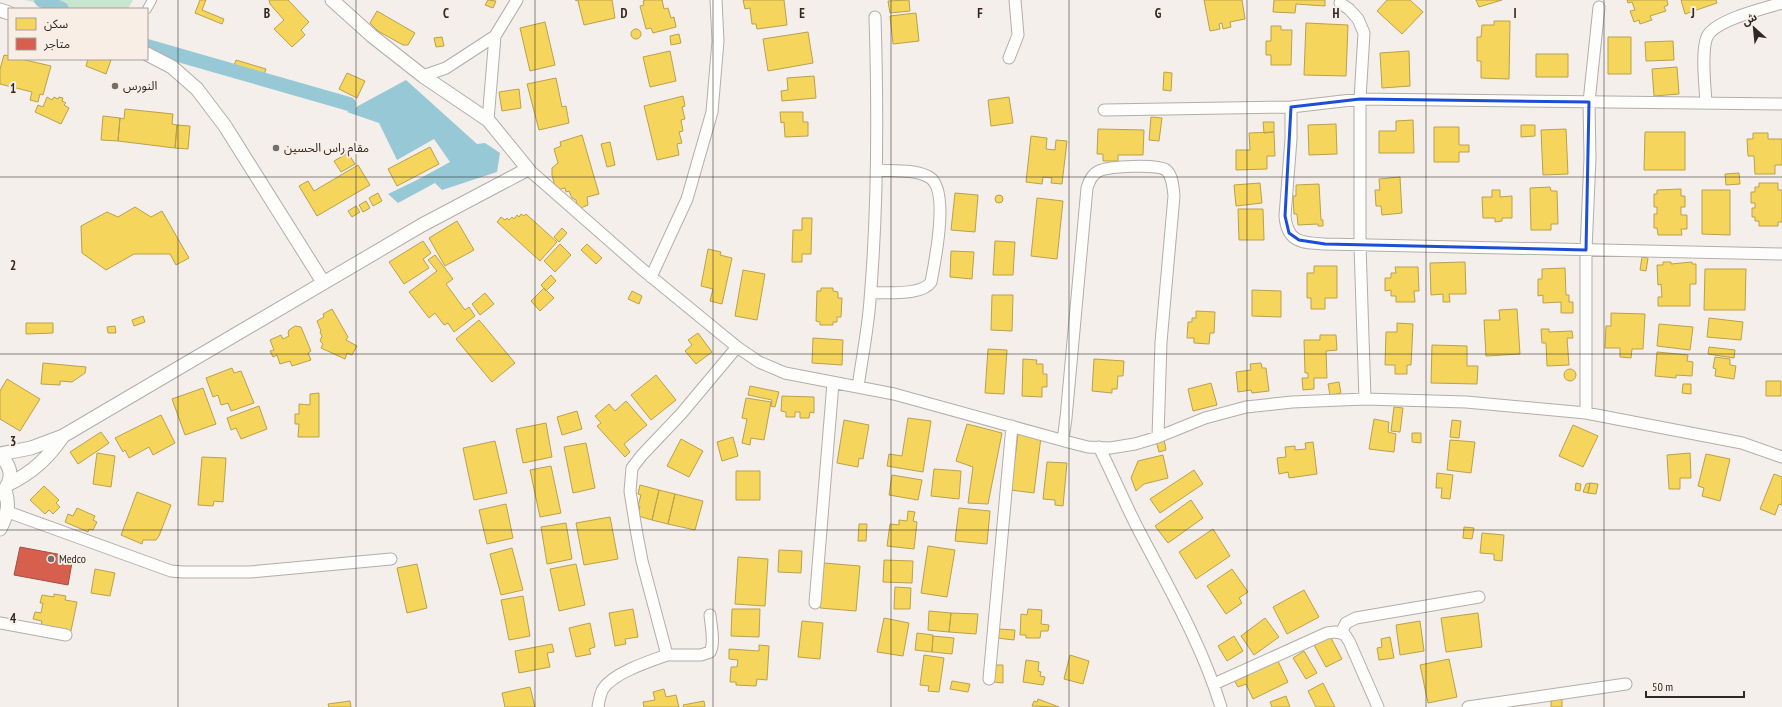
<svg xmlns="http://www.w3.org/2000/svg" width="1782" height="707" font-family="'PT Sans Narrow','Noto Sans Arabic',sans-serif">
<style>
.green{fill:#c8e5cf}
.water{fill:#97c8d5}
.homes{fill:#f6d55c;stroke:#baa14c}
.shops{fill:#d6604d;stroke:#a35041}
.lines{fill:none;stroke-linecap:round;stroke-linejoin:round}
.canal{stroke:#97c8d5;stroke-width:14}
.pedestrian-casing{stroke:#b2aeaa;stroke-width:10}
.minor-casing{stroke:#b2aeaa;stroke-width:13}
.tertiary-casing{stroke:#b2aeaa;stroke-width:15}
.pedestrian{stroke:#fdfdfc;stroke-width:8}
.minor{stroke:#fdfdfc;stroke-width:11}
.tertiary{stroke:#fdfdfc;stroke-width:13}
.marked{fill:none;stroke:#1d4ed8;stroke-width:3;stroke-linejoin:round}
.grid{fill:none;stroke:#2d2926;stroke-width:1;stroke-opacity:0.55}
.poi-dot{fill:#736e6b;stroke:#f9eee5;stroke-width:1.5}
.labels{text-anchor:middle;stroke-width:4;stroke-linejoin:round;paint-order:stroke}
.poi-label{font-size:12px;fill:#2d2926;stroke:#f9eee5;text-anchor:start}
.grid-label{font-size:13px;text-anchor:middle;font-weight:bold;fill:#2d2926;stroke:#f9eee5;stroke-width:4;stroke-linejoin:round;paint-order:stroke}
</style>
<rect width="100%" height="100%" fill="#f4efea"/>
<path class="green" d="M25 0H133L128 9H62Z"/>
<path class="water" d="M406 80 477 144 485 143 500 153 497 172 442 190 435 183 398 203 388 194 417 180 450 162 434 139 397 160 379 123 347 112Z"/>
<path class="homes" d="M200 0H206L202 10 224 19 222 24 195 13Z
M269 0H288L309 22 301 30 305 35 292 47 274 29 284 20 270 4Z
M488 0 496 1 493 8 485 5Z
M575 0H612L615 18 584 25 578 1Z
M646 0H662L664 9 668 8 671 18 674 17 676 27 653 33 651 28 646 29 640 6 644 5 643 1Z
M743 0H784L787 25 757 29 756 24H752L750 8 745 9Z
M909 0 910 11 890 13 888 1Z
M1204 0H1242L1245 19 1230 22 1231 27 1223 29 1222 23 1219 24 1220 29 1210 31Z
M1274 0H1325V6L1296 4 1295 13 1273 12Z
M1387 0H1410L1423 12 1402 34 1377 11Z
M1476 0H1502L1479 7Z
M1627 0H1667L1668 5 1664 7 1666 11 1650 16 1652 20 1640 24 1639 20 1634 22 1630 11 1635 10 1632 2 1628 3Z
M1681 0H1716L1717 3 1685 14Z
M377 11 415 33 408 45H403L378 31 370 23Z
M916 13 919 41 893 44 890 16Z
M1494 21H1510L1509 79 1481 78V61H1477V37H1481L1482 25H1494Z
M545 22 555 65 530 71 520 28Z
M1306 23 1348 25 1346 76 1304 75Z
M1271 26H1281V30H1292L1291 65H1271V55H1266V41H1271Z
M631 34a5 5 0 1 1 10 0a5 5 0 1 1-10 0Z
M808 32 813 63 768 71 763 39Z
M679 34 681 43 671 45 670 36Z
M442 37 444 46 436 47 434 38Z
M1608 37H1631V74H1608Z
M1673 41 1674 60 1646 61 1645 42Z
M670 51 676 81 650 87 643 57Z
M1409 51 1410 86 1382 88 1380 53Z
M1536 54H1568V77H1536Z
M4 55 9 56V59H21L51 66 43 95 40 94 38 102 30 100 32 92 0 84V69Z
M88 59H109L111 60 106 74 86 66Z
M236 60 266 69 263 77 233 68Z
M1677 67 1679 94 1654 96 1652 69Z
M1164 72 1172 73 1171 91 1163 90Z
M347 73 365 81 357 98 339 89Z
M814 76 816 98 782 101 781 91 788 90 787 78Z
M556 78 562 107 566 106 569 123 539 130 527 84Z
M519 89 521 108 502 111 499 92Z
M683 96 685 106 682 107 685 119 681 120 683 131 679 132 682 143 677 144 679 155 657 160 644 106Z
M47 97 52 100 54 97 58 99 59 97 63 98 62 101 66 103 64 105 69 108 61 124 35 112 38 105 43 107Z
M1009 97 1013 123 991 126 988 100Z
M125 109 173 114 172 124 177 125 175 148 118 141 120 118 124 119Z
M780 112H803V122H808V136L785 137 784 122 781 123Z
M103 116 120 118 118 141 101 140Z
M1151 117 1162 118 1159 141 1149 140Z
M1413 120 1414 153H1379V131H1396V121Z
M1263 122H1274V132L1264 133Z
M1336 124 1337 154 1309 155 1308 125Z
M177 125 190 126 188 149 175 148Z
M1521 125H1535V136L1521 137Z
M1434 127H1459V145H1469V152H1459V162H1434Z
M1098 129 1144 130 1143 155H1118V161H1103V154H1097Z
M1566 129 1568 174 1543 175 1541 130Z
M1274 132 1275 156H1267V169L1236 170V150H1250L1249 133Z
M1645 132H1685V170H1644Z
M1753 133H1768V139H1782V165H1775V174H1755L1754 156H1748L1747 139H1753Z
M582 135 599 194 587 197 588 205 578 209 576 200 572 198 569 191 566 192 565 188 556 190 552 175V168L558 163 554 149 561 146 560 142Z
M1031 136 1047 138 1046 149 1055 150 1056 140 1067 141 1062 184 1051 183 1052 178 1043 177 1042 184 1026 182Z
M610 142 615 165 607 167 601 144Z
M430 147 439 164 397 186 388 169Z
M348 153 355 164 341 172 334 161Z
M358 165 370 185 317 216 299 186 308 181 314 191Z
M1739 173 1740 184 1726 185 1725 174Z
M1400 177 1402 213 1382 215 1381 206H1376L1375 190H1380L1379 179Z
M1260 183 1262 203 1236 206 1234 185Z
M1759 183H1778V190H1782V222H1778V226H1759V221H1755V217H1752V208H1755V203H1751V192H1755V187H1759Z
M1319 184 1321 220H1323V226H1318V224L1298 225 1297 214H1294L1293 196H1296V185Z
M1550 187 1551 191H1557L1558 224H1551V230H1531L1530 188Z
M1681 189V196H1685V207H1681V215H1687V229H1681L1682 235H1658L1657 228H1654V214H1657V207H1654V194H1657V190Z
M1492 190H1500V197L1512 196V218H1502V221L1495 222V218H1483L1482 197H1492Z
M1702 190H1730V235L1702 234Z
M378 193 382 201 373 206 369 198Z
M955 193 978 195 975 232 951 230Z
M995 199a4 4 0 1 1 8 0a4 4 0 1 1-8 0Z
M1037 198 1063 201 1057 259 1031 256Z
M366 201 370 208 363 212 359 205Z
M356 206 360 212 352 217 348 211Z
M135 207 151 217 162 211 189 258 176 265 170 254H134L106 270 82 253 81 226 107 212 118 217Z
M1238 209H1263L1264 240H1239Z
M521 214 524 216 526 214 557 242 540 261 497 222 501 217 505 220 507 218 509 220 512 217 514 219 517 215 519 217Z
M802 218H812L811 254H802V262H792L793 230H802Z
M457 221 474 250 445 266 429 238Z
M562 228 567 233 559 242 554 237Z
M423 241 431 253 423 259 429 268 404 284 389 262Z
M995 241 1015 242 1013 275H993Z
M560 244 571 255 555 272 544 261Z
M587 244 602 258 596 264 581 250Z
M708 249 721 252 720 255 732 258 722 304 710 301 713 289 701 286Z
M951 251 974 252 972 279 950 277Z
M435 255 453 279 446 284 465 310 469 307 475 316 454 332 448 323 444 325 435 313 429 318 409 292 437 271 428 260Z
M1642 257 1648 258 1646 271 1640 270Z
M1465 262 1466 294H1449L1450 302H1443V294L1431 295 1430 263Z
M1663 262H1671V264L1692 262V264H1696V284H1690V306H1658V297H1662L1661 284 1658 285 1657 265H1663Z
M1314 266H1337V298H1325V309H1311V298H1307V273H1314Z
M1395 267H1418L1419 291H1414L1415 302H1396V296H1391V290L1385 291V278H1391V273H1396Z
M1565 268 1566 295H1569V302H1573V313H1561V302L1543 303V295L1538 296V279H1542V269Z
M1705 269H1746L1745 310H1704Z
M743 270 765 274 757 320 735 316Z
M551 275 556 281 546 291 541 285Z
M544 288 554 298 540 311 531 301Z
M821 288H833V291L838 292V298H842L841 317H837V322H833V325H820V322L816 321 817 291H821Z
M1252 290 1281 291V317L1252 316Z
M632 291 642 296 639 304 628 299Z
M485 293 494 304 480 315 472 304Z
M992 295H1013L1012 331 991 330Z
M332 309 348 337 346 340 357 346 352 355 347 353 345 359 321 348 323 344 320 341 322 336 320 332 321 331 317 321 324 317 323 314Z
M1517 309 1520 354 1486 356 1484 320H1500L1499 310Z
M1196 311 1215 312 1214 333H1210L1209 344 1194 343V338H1187L1188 322H1192V318H1196Z
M1611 313 1645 314 1643 349H1632L1631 358 1620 357V348H1605L1606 326H1611Z
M143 316 145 322 134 326 132 320Z
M1709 318 1743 322 1741 340 1707 337Z
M479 320 515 363 492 382 456 339Z
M26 323H53V333L26 334Z
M1397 323 1413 324 1411 365H1407V374H1395V365H1385L1386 332H1397Z
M1659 324 1693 327 1690 350 1657 346Z
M115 326 116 333H108L107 327Z
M295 326 301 327 311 351 308 353 311 360 292 366 290 361 280 364 277 355 273 357 270 351 274 350 270 340 281 335 283 339 289 336 288 333 289 330Z
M1541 329H1549V332L1572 331 1573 338H1567L1569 365 1547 366 1546 343H1542Z
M698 333 712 352 696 364 685 351 692 345 688 340Z
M1320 335H1336L1337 350 1326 351 1327 378H1314V389L1303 390 1302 378H1308V373H1305L1304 340H1320Z
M813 338 843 340 842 365 812 363Z
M1432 345 1467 346V366H1478L1477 384 1431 383Z
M1709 347 1735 350 1734 358 1708 354Z
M988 349 1007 350 1004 394 985 393Z
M1657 352 1688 355 1687 361 1693 362 1692 376 1676 375V378L1655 376Z
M1715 357 1730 359V365L1736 366 1734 379 1715 376 1716 369 1713 368Z
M1023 359 1037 360 1036 364H1043V374H1047V387H1042V397L1022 396Z
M1094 359 1124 361 1123 376H1118L1117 389H1112V393L1092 391Z
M43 363 86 367 85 373 72 382 60 381V385L41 384Z
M1261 363 1262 368H1266L1269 391 1252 393 1251 390 1238 392 1236 372 1251 370 1250 364Z
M232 368 234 373 241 371 254 403 231 411 228 403 221 405 218 395 213 397 206 378Z
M1564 375a6 6 0 1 1 12 0a6 6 0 1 1-12 0Z
M656 375 676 400 651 420 631 395Z
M7 379 40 399 20 431 0 419V391Z
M1766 381H1781V396H1766Z
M1339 382 1341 393 1330 395 1328 384Z
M1211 383 1217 405 1193 411 1188 389Z
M1683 384H1691V394L1682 393Z
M750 386 779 392 775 407 771 406 772 400 748 395Z
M203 388 216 424 185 435 172 399Z
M319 393V437H298L299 424H295V414H299V404L310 405V394Z
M782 396 814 397V413L810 412 809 418H800V412H795V417H786V412L781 411Z
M746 398 771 402 764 440 751 438 750 445 742 443 747 419 742 418Z
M626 401 647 425 624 444 630 452 625 457 597 426 601 423 595 416 609 404 615 411Z
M259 406 267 429 241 439 236 428 231 430 227 418Z
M1394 407 1403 408 1400 432 1391 431Z
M577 411 582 429 562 435 557 417Z
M161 415 175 443 153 455 149 447 129 458 125 450 123 452 115 438Z
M908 418 931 421 923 472 887 466 889 454 902 456Z
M1374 419 1389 422 1388 432 1396 434 1394 452 1369 449Z
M844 420 869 425 863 459 859 458 858 467 837 463Z
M1452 420 1461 421 1459 438 1450 437Z
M546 423 552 457 523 463 516 429Z
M967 424 1002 433 988 504 968 503 973 467 956 461Z
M1573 425 1598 436 1583 467 1559 456Z
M101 432 109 443 78 464 70 452Z
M1412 433H1421V443L1412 442Z
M1018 434 1041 437 1034 493 1011 490Z
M733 437 738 456 722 461 717 442Z
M681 439 703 451 689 477 667 466Z
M1164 439 1166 450 1159 452 1156 441Z
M1450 440 1475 442 1471 473 1447 470Z
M495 441 507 493 474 500 463 448Z
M1313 442 1317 474 1289 478 1288 472 1279 474 1277 458 1286 457 1285 447 1295 446V450L1306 449 1305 443Z
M586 443 595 488 573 493 564 447Z
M97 453 115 456 111 487 93 484Z
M1690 453 1691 478H1680V489H1669L1667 455Z
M1706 454 1730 459 1720 501 1702 496 1704 488 1698 486Z
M1163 455 1168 478 1144 484 1136 491 1131 478 1138 461Z
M202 457 226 458 223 502 214 501 213 506 198 505Z
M1047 462 1067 463 1063 506 1055 505V500L1043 499Z
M551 466 561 513 540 517 530 470Z
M934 469 961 471 959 499 931 496Z
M1194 470 1203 484 1160 513 1150 499Z
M736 471H760V500H736Z
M1437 473 1453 475 1450 499 1441 498 1442 488H1436Z
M1774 474 1782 477V505L1779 504 1775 515 1760 509Z
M892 475 922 480 918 500 889 495Z
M1576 483 1581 484 1580 491 1575 490Z
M1590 483 1588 493 1583 492 1586 484Z
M1590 483 1598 484 1596 494 1588 493Z
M640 485 659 490 652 520 638 516 640 506H638L641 495 638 494Z
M44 486 59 500 56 503 60 507 53 514 49 510 45 514 30 500Z
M659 490 675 494 668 524 652 520Z
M137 492 171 505 159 536 156 540H143L142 544 121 535Z
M675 494 703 501 695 530 668 524Z
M1191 500 1203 518 1168 543 1155 526Z
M506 504 513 538 487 544 479 510Z
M77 508 95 516 93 520 97 522 93 530 89 529 88 532 65 522 68 514 73 516Z
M959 508 990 511 987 544 955 541Z
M908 511 915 512 913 521 917 522 914 549 887 546 890 524 899 525V520L907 521Z
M610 517 618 559 584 565 576 523Z
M566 523 572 559 547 564 541 527Z
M859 524H867L866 541H858Z
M1464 527 1474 528 1472 539 1463 538Z
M1213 529 1230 556 1196 579 1179 552Z
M1482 533 1504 535 1502 561 1494 560V554L1480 553Z
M928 546 955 550 947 597 921 593Z
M512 548 523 590 501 595 490 554Z
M779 550 802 551 801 573 778 572Z
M738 557 768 559 765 606 735 604Z
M884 560 913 561 912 583 883 582Z
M824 563 860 566 856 611 820 608Z
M417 564 427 608 407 613 397 568Z
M576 564 585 605 559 611 550 569Z
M95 569 115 573 110 596 91 593Z
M1232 569 1248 592 1239 598 1242 603 1226 614 1207 586Z
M895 587 911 588 910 609H894Z
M1304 590 1319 617 1287 634 1273 607Z
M54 594 66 596 65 600 77 602 71 631 41 625 42 621 33 619 35 612 41 613 43 603H40L42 595 54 597Z
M523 596 530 636 509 640 501 600Z
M633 609 638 637 625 639 626 644 615 646 609 613Z
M732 609H760L759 637 731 636Z
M1028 609 1042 610 1041 624 1049 625 1048 631H1041L1040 638H1026V635H1020L1021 614 1027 615Z
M929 611 951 613 949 632 928 630Z
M951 613 978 614 976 634 949 632Z
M1478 613 1482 647 1446 652 1441 618Z
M884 618 909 623 903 656 877 652Z
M1265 618 1279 637 1254 655 1241 636Z
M802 621 823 623 820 659 798 657Z
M1420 621 1424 651 1400 655 1396 625Z
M590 623 595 647 589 649 591 654 576 657 569 628Z
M998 629 1015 630 1014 640 997 638Z
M917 633 933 635 932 652 915 650Z
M933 636 954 638 952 654 932 652Z
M1234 636 1243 651 1227 661 1218 646Z
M1330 636 1342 659 1326 667 1314 645Z
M1390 637 1394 658 1379 660 1377 648 1382 647 1381 639Z
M552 644 554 652 547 653 550 667 519 673 515 651Z
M759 645 769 646 767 680 757 679 756 686 736 685V682H730L731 667H737L738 660 729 659V649L759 651Z
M1304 651 1317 673 1306 679 1293 658Z
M924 655 944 658 939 692 928 691 929 686 920 685Z
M1070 655 1089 661 1083 684 1064 679Z
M1277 659 1288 682 1253 699 1246 684 1238 687 1234 680Z
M1449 659 1457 697 1428 703 1420 665Z
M1026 660 1039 662 1038 671 1041 672 1040 676 1045 677 1043 685 1023 682Z
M994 665H1003V683L993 682Z
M952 681 970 684 968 692 950 689Z
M1323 683 1335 707H1316L1308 691Z
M530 687 535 707H505L502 693Z
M664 689 666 697 676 695 679 707H644L643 702 655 700 653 692Z
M1286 696 1290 707H1272L1270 702Z
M1038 699 1059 707 1032 706 1034 701 1037 702Z
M1551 699H1562V707H1551Z
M350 701 351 707H329L328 704Z
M704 701 705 707H684L683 705Z"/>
<path class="shops" d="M20 547 73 557 68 585 14 575Z"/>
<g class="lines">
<path class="canal" d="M41 0 62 9
M147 46 349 104"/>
<g class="pedestrian-casing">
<path id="pedestrian" d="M147 9 152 0"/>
</g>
<g class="minor-casing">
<path id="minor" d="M1340 3 1349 9 1358 19 1364 33 1360 99V245L1365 399
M1009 58 1018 35 1015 0
M423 76 446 68 495 36 517 0
M1706 102C1705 86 1701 51 1707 37 1714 20 1765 8 1782 3
M1291 107V139L1285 216C1287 243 1303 243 1325 244L1782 254
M1104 110 1291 107 1360 99 1782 104
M488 120 495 36
M528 169 643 270 737 347 759 362 785 373 894 394 1072 443 1088 447 1110 448 1135 444 1158 437 1205 418 1246 407 1292 402 1365 399 1466 402 1586 413 1742 443 1782 457
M651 277 687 199 712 112 718 41 716 0
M871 293C886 292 922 296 931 282 935 261 950 189 929 177 915 169 892 171 877 170
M858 387C862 358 868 329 870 300 878 206 878 112 875 17
M1586 413V250L1590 158 1589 102 1599 7
M1063 440 1066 418 1087 188C1089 181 1092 174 1099 171 1110 166 1157 164 1166 170 1173 176 1173 188 1174 196L1161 342 1158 437
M1099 447C1112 473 1123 499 1136 525 1167 585 1201 642 1221 707
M8 512 171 571 183 572H250L391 559
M815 603 833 383
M0 623 66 635
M1341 633 1346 623 1356 618 1479 597
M667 655H701L710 652C715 643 711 626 710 615
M989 679 1012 426
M1214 684 1327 633 1335 632 1341 633 1345 635 1349 641 1378 707
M598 707C599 701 600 694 603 689 613 673 650 661 667 655L642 561 636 529 630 491 632 468 642 455 681 414 737 347
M1468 707 1626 684"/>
</g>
<g class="tertiary-casing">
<path id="tertiary" d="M0 10 9 13
M147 54 172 67 197 89 225 126 323 282
M0 454 31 448 63 436 422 225 528 169 488 120 423 76 372 36 332 0
M0 456C14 468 13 483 0 494
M9 484C33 472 48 458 63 436
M0 529C7 515 10 505 5 490"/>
</g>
<use href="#pedestrian" class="pedestrian"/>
<use href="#minor" class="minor"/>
<use href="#tertiary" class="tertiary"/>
</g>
<path class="marked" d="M1360 99 1589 102 1586 250 1325 244 1299 240 1289 233 1285 216 1291 107Z"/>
<path class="grid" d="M178 0V707M356 0V707M535 0V707M713 0V707M891 0V707M1069 0V707M1247 0V707M1426 0V707M1604 0V707M0 177H1782M0 354H1782M0 530H1782"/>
<g class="poi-dot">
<circle cx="115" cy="86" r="4"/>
<circle cx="276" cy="148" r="4"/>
<circle cx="51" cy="559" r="4"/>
</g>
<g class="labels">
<g class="poi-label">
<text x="123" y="90">النورس</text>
<text x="284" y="152">مقام راس الحسين</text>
<text x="59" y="563">Medco</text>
</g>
</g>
<g class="grid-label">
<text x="267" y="18">B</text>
<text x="446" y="18">C</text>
<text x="624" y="18">D</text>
<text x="802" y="18">E</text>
<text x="980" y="18">F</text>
<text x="1158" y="18">G</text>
<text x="1336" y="18">H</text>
<text x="1515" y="18">I</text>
<text x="1693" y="18">J</text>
<text x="13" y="93">1</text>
<text x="13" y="270">2</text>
<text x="13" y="446">3</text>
<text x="13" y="623">4</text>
</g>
<rect x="8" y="8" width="140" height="52" fill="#f9eee5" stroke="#a79f99"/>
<rect x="16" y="18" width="20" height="12" fill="#f6d55c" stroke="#a79f99"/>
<text x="44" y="28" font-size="12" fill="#2d2926">سكن</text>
<rect x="16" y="38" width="20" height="12" fill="#d6604d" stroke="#a79f99"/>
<text x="44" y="48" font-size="12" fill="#2d2926">متاجر</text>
<g transform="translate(1754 28) rotate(333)" stroke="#f9eee5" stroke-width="3" paint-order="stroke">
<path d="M0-3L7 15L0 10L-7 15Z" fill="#2d2926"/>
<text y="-6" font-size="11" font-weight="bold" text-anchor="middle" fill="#2d2926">ش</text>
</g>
<path d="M1646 691v6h98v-6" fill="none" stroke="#2d2926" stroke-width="2"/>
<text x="1652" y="691" font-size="12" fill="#2d2926" stroke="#f9eee5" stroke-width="3" paint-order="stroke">50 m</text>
</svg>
